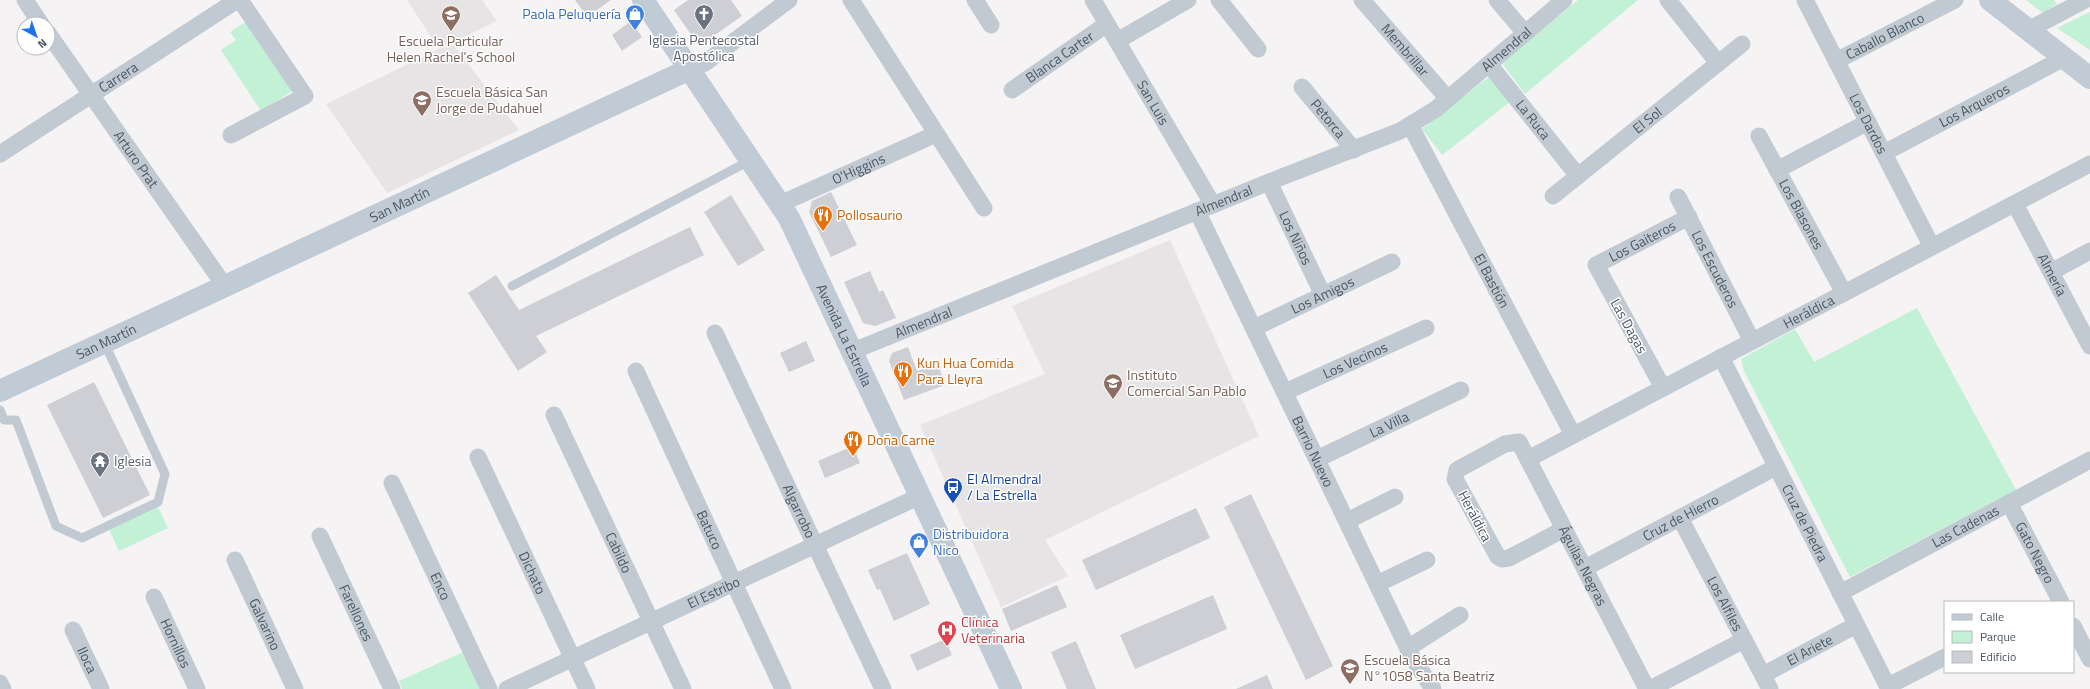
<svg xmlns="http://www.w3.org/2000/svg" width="2090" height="689" font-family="'Titillium Web',sans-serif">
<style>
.education{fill:#e6e4e5}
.green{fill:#c3f1d5}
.building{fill:#cdcfd5}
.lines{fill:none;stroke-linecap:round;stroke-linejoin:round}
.lane{stroke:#c1cad2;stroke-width:9}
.street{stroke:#c1cad2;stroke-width:17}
.secondary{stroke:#c1cbd6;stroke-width:22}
.labels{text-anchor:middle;stroke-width:3;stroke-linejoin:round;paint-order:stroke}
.shop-label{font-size:14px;fill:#366cbe;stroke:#fff;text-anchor:end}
.street-label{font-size:14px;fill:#4a5661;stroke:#fff}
.worship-label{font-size:14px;fill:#5b616d;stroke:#fff}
.education-label{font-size:14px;fill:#785e54;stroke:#fff;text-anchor:start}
.food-label{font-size:14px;fill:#c56008;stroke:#fff;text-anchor:start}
.transit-label{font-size:14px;fill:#164399;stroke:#fff;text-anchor:start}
.health-label{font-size:14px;fill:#be3a42;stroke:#fff;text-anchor:start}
</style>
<rect width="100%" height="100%" fill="#f5f3f3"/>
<path class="education" d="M407 0H482L497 21 452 43 519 130 387 193 326 104 439 49Z
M1170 240 1259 436 1045 540 1068 576 1001 607 920 425 1045 374 1012 306Z"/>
<path class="green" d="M1578 0H1638L1525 94 1502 63Z
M2026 0H2054L2057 4 2043 13Z
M2090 12V50L2057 28Z
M247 21 292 91 261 111 221 50 236 40 230 32Z
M1490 76 1510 102 1442 155 1422 129Z
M1917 308 2016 490 1850 577 1744 371 1741 359 1795 329 1814 362Z
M158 507 168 528 119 551 109 529Z
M463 652 480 689H402L399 681Z"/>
<path class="building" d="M575 0H611L587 17Z
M688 0H731L742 16 699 46 674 10Z
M631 21 642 37 622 51 612 35Z
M831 192 857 245 831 257 809 212 812 201Z
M731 195 765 250 738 266 704 212Z
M690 227 704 255 536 336 547 352 518 371 468 293 496 275 519 310Z
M870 271 879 292 883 290 896 318 875 326 863 323 844 282Z
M806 341 815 361 789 372 780 353Z
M908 347 917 371 938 364 945 385 904 400 889 361 892 353Z
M94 382 150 495 103 518 47 405Z
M853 446 860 463 825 478 818 461Z
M1251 494 1333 666 1306 680 1224 507Z
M1196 508 1210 538 1096 590 1082 560Z
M907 553 930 604 894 621 880 589 877 590 868 570Z
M1057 585 1067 607 1011 631 1002 609Z
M1213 595 1227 629 1135 669 1120 635Z
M945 639 952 655 917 671 910 655Z
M1076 641 1096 689H1067L1051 652Z
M1267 675 1273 689H1236Z"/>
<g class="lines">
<path class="lane" d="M512 286 751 160
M0 410 4 420H16L56 526 82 538 158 502 165 474 104 342"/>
<g class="street">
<path d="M25 0 41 24"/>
<path d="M851 0 984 208"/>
<path d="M975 0 991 25"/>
<path id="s1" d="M1093 0 1213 205"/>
<path d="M1219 0 1258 49"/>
<path id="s2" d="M1362 0 1448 99"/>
<path d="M1497 0 1525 33"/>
<path d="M1668 0 1718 63"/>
<path id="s3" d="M1805 0 1932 247"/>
<path d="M2028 30 2085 0"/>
<path id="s4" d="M48 33 224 285"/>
<path d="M1117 41 1188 0"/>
<path id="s5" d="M1836 61 1955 0"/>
<path id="s6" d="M1489 64 1578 176"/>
<path d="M690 69 705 63 789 0"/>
<path id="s7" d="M1302 87 1354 150"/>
<path id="s8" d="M1012 90 1107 24"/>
<path id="s9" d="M1410 125 1573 435"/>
<path d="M231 135 305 96 240 0"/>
<path id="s10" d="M1759 136 1844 293"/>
<path id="s11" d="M1884 153 2064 58"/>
<path id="s12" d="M0 154 237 0"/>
<path d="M1777 170 1868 122"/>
<path id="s13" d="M1269 182 1323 295"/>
<path id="s14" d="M1553 196 1742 44"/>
<path id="s15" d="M1678 197 1752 341"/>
<path id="s16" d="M780 204 936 134"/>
<path id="s17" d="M2015 204 2090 346"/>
<path id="s18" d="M1197 211 1412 657 1433 689"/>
<path d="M2051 272 2090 251"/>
<path id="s19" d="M1254 328 1392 262"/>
<path id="s20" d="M715 333 883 689"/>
<path id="s21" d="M853 351 1269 182 1400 131 1436 109 1564 0"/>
<path id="s22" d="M1721 357 1889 689"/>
<path id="s23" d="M636 371 783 689"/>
<path id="s24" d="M1663 388 1596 265 1689 217"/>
<path id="s25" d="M1285 392 1426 328"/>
<path id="s26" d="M554 415 683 689"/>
<path id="s27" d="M478 457 587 689"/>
<path id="s28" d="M1317 459 1461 390"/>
<path id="s29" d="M1528 459 2090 164"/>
<path id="s30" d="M392 483 489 689"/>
<path id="s31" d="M2009 503 2061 602"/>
<path id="s32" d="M1680 518 1770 689"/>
<path d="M1347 521 1395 497"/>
<path id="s33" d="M1564 529 1509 558 1502 559 1498 557 1455 479 1457 470 1505 444 1519 442 1647 689"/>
<path id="s34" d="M320 536 392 689"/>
<path id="s35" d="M235 560 295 689"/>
<path id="s36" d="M1585 568 1776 467"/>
<path d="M1377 584 1427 560"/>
<path id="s37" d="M1840 593 2090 460"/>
<path id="s38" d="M154 597 197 689"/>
<path d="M2073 626 2090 659"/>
<path id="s39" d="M73 630 101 689"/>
<path d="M1408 648 1460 615"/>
<path id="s40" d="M1763 675 1856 625"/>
<path d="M0 683 3 689"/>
<path d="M1888 686 1945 657"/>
<path id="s41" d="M507 689 920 496"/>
<path d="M1650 689 1744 640"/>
</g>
<g class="secondary">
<path id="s42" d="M643 0 789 218 1011 689"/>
<path d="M1990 0 2090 78"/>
<path id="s43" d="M0 391 690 69"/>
</g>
</g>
<defs>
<g id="shop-pin" transform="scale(1)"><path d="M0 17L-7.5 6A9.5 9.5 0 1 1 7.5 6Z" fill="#3f7fe0" stroke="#fff"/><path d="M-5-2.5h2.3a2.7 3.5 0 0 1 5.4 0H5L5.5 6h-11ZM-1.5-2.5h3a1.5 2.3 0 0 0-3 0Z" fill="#fff"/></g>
<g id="church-pin" transform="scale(1)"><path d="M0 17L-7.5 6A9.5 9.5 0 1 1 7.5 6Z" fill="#6b7280" stroke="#fff"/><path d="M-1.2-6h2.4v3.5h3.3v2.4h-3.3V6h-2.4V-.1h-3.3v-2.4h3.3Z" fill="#fff"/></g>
<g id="school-pin" transform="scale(1)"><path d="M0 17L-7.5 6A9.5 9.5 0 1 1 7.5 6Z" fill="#8d6e63" stroke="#fff"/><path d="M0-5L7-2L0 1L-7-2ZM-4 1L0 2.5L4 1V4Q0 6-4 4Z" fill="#fff"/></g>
<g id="restaurant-pin" transform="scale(1)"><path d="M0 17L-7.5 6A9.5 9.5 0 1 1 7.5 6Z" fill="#e8710a" stroke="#fff"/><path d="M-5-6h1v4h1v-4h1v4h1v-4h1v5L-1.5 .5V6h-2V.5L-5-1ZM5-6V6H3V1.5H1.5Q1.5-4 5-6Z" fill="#fff"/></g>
<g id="temple-pin" transform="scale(1)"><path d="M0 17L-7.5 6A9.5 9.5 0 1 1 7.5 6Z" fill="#6b7280" stroke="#fff"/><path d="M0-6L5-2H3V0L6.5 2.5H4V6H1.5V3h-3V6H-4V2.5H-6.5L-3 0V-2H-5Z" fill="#fff"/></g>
<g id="bus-pin" transform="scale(1)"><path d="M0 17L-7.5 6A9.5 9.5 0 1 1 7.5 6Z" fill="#1a4fb4" stroke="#fff"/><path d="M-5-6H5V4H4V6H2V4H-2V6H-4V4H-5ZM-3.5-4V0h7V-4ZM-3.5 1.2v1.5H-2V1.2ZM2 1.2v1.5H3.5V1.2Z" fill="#fff"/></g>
<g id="hospital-pin" transform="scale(1)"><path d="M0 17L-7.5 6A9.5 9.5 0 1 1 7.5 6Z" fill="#e0444e" stroke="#fff"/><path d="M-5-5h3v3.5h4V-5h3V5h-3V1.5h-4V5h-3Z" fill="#fff"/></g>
</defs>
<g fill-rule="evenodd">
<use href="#shop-pin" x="635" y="14"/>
<use href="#church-pin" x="704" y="14"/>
<use href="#school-pin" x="451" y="15"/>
<use href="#school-pin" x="422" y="100"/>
<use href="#restaurant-pin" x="823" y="215"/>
<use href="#restaurant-pin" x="903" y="371"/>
<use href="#school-pin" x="1113" y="383"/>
<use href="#restaurant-pin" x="853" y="440"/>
<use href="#temple-pin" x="100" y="461"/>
<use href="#bus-pin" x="953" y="487"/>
<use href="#shop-pin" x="919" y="542"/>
<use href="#hospital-pin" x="947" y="630"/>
<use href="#school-pin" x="1350" y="668"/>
</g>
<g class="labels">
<g class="shop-label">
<text x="621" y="19">Paola Peluquería</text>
<text x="933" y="539" text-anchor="start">Distribuidora<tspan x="933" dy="16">Nico</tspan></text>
</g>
<g class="street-label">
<text dy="5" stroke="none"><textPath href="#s5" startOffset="55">Caballo Blanco</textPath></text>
<text dy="5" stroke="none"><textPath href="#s21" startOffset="724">Almendral</textPath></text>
<text dy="5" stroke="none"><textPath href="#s2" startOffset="66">Membrillar</textPath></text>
<text dy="5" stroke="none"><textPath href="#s8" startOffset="58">Blanca Carter</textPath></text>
<text dy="5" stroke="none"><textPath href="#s12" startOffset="141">Carrera</textPath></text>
<text dy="5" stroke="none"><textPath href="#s1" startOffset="119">San Luis</textPath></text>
<text dy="5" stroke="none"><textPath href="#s11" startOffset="102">Los Arqueros</textPath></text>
<text dy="5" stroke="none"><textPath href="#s7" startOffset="41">Petorca</textPath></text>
<text dy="5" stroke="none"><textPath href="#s6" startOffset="71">La Ruca</textPath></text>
<text dy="5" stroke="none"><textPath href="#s14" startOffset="121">El Sol</textPath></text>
<text dy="5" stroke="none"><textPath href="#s3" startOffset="139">Los Dardos</textPath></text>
<text dy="5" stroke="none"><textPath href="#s4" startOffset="154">Arturo Prat</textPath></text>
<text dy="5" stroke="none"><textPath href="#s16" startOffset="86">O'Higgins</textPath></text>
<text dy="5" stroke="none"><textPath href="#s21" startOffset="400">Almendral</textPath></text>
<text dy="5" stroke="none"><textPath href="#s43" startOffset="441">San Martín</textPath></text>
<text dy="5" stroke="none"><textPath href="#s10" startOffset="89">Los Blasones</textPath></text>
<text dy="5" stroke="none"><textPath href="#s13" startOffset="62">Los Niños</textPath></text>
<text dy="5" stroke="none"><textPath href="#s24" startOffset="192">Los Gaiteros</textPath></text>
<text dy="5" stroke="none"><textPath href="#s15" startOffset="81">Los Escuderos</textPath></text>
<text dy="5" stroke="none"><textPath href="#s17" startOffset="80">Almería</textPath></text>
<text dy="5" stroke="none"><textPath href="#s9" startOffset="176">El Bastión</textPath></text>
<text dy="5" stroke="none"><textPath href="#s19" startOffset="76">Los Amigos</textPath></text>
<text dy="5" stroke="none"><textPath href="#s29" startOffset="317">Heráldica</textPath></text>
<text dy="5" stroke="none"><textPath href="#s21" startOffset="76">Almendral</textPath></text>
<text transform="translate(1629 326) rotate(61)" y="5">Las Dagas</text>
<text dy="5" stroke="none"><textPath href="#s42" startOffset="392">Avenida La Estrella</textPath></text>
<text dy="5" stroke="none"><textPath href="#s43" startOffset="117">San Martín</textPath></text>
<text dy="5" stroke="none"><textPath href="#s25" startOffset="77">Los Vecinos</textPath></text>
<text dy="5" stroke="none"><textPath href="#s28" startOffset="80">La Villa</textPath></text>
<text dy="5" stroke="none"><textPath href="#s18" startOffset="267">Barrio Nuevo</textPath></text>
<text dy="5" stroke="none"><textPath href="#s20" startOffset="197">Algarrobo</textPath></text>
<text transform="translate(1475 516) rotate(62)" y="5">Heráldica</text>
<text dy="5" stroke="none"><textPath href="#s36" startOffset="108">Cruz de Hierro</textPath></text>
<text dy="5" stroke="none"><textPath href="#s22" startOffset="186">Cruz de Piedra</textPath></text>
<text dy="5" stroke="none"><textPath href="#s37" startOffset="142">Las Cadenas</textPath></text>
<text dy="5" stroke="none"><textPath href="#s23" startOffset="175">Batuco</textPath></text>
<text dy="5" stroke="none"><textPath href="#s26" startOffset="152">Cabildo</textPath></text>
<text dy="5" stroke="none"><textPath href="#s31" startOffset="56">Gato Negro</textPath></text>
<text dy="5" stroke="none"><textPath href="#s33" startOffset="380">Águilas Negras</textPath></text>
<text dy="5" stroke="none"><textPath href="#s27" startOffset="128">Dichato</textPath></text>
<text dy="5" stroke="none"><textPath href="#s30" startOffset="114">Enco</textPath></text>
<text dy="5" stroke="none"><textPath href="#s41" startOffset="228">El Estribo</textPath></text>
<text dy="5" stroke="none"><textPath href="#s32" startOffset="97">Los Alfiles</textPath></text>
<text dy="5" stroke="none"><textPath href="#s34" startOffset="85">Farellones</textPath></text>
<text dy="5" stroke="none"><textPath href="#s35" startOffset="71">Galvarino</textPath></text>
<text dy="5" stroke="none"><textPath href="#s38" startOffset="51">Hornillos</textPath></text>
<text dy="5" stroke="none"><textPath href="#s40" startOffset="53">El Ariete</textPath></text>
<text dy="5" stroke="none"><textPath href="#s39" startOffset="33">Iloca</textPath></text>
</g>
<g class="worship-label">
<text x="704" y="45">Iglesia Pentecostal<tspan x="704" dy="16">Apostólica</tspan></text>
<text x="114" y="466" text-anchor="start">Iglesia</text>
</g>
<g class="education-label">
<text x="451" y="46" text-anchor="middle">Escuela Particular<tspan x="451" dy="16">Helen Rachel's School</tspan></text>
<text x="436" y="97">Escuela Básica San<tspan x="436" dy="16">Jorge de Pudahuel</tspan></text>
<text x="1127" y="380">Instituto<tspan x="1127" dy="16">Comercial San Pablo</tspan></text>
<text x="1364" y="665">Escuela Básica<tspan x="1364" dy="16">N°1058 Santa Beatriz</tspan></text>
</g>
<g class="food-label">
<text x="837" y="220">Pollosaurio</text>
<text x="917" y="368">Kun Hua Comida<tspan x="917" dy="16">Para Lleyra</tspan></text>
<text x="867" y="445">Doña Carne</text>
</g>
<g class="transit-label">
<text x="967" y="484">El Almendral<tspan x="967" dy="16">/ La Estrella</tspan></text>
</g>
<g class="health-label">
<text x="961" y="627">Clínica<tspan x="961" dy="16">Veterinaria</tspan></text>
</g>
</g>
<rect x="1944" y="601" width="130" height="72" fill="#ffffff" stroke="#b7bbc0"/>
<rect x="1952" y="614" width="20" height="6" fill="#c1cbd6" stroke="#b7bbc0"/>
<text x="1980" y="621" font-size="12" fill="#4a5661">Calle</text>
<rect x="1952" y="631" width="20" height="12" fill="#c3f1d5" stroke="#b7bbc0"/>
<text x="1980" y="641" font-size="12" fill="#4a5661">Parque</text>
<rect x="1952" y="651" width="20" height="12" fill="#cdcfd5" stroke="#b7bbc0"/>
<text x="1980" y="661" font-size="12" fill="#4a5661">Edificio</text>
<g transform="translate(36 36) rotate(140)"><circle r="19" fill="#ffffff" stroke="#b7bbc0"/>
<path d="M0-3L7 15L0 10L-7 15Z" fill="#1a73e8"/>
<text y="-6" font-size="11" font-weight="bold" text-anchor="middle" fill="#4a5661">N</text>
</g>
</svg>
